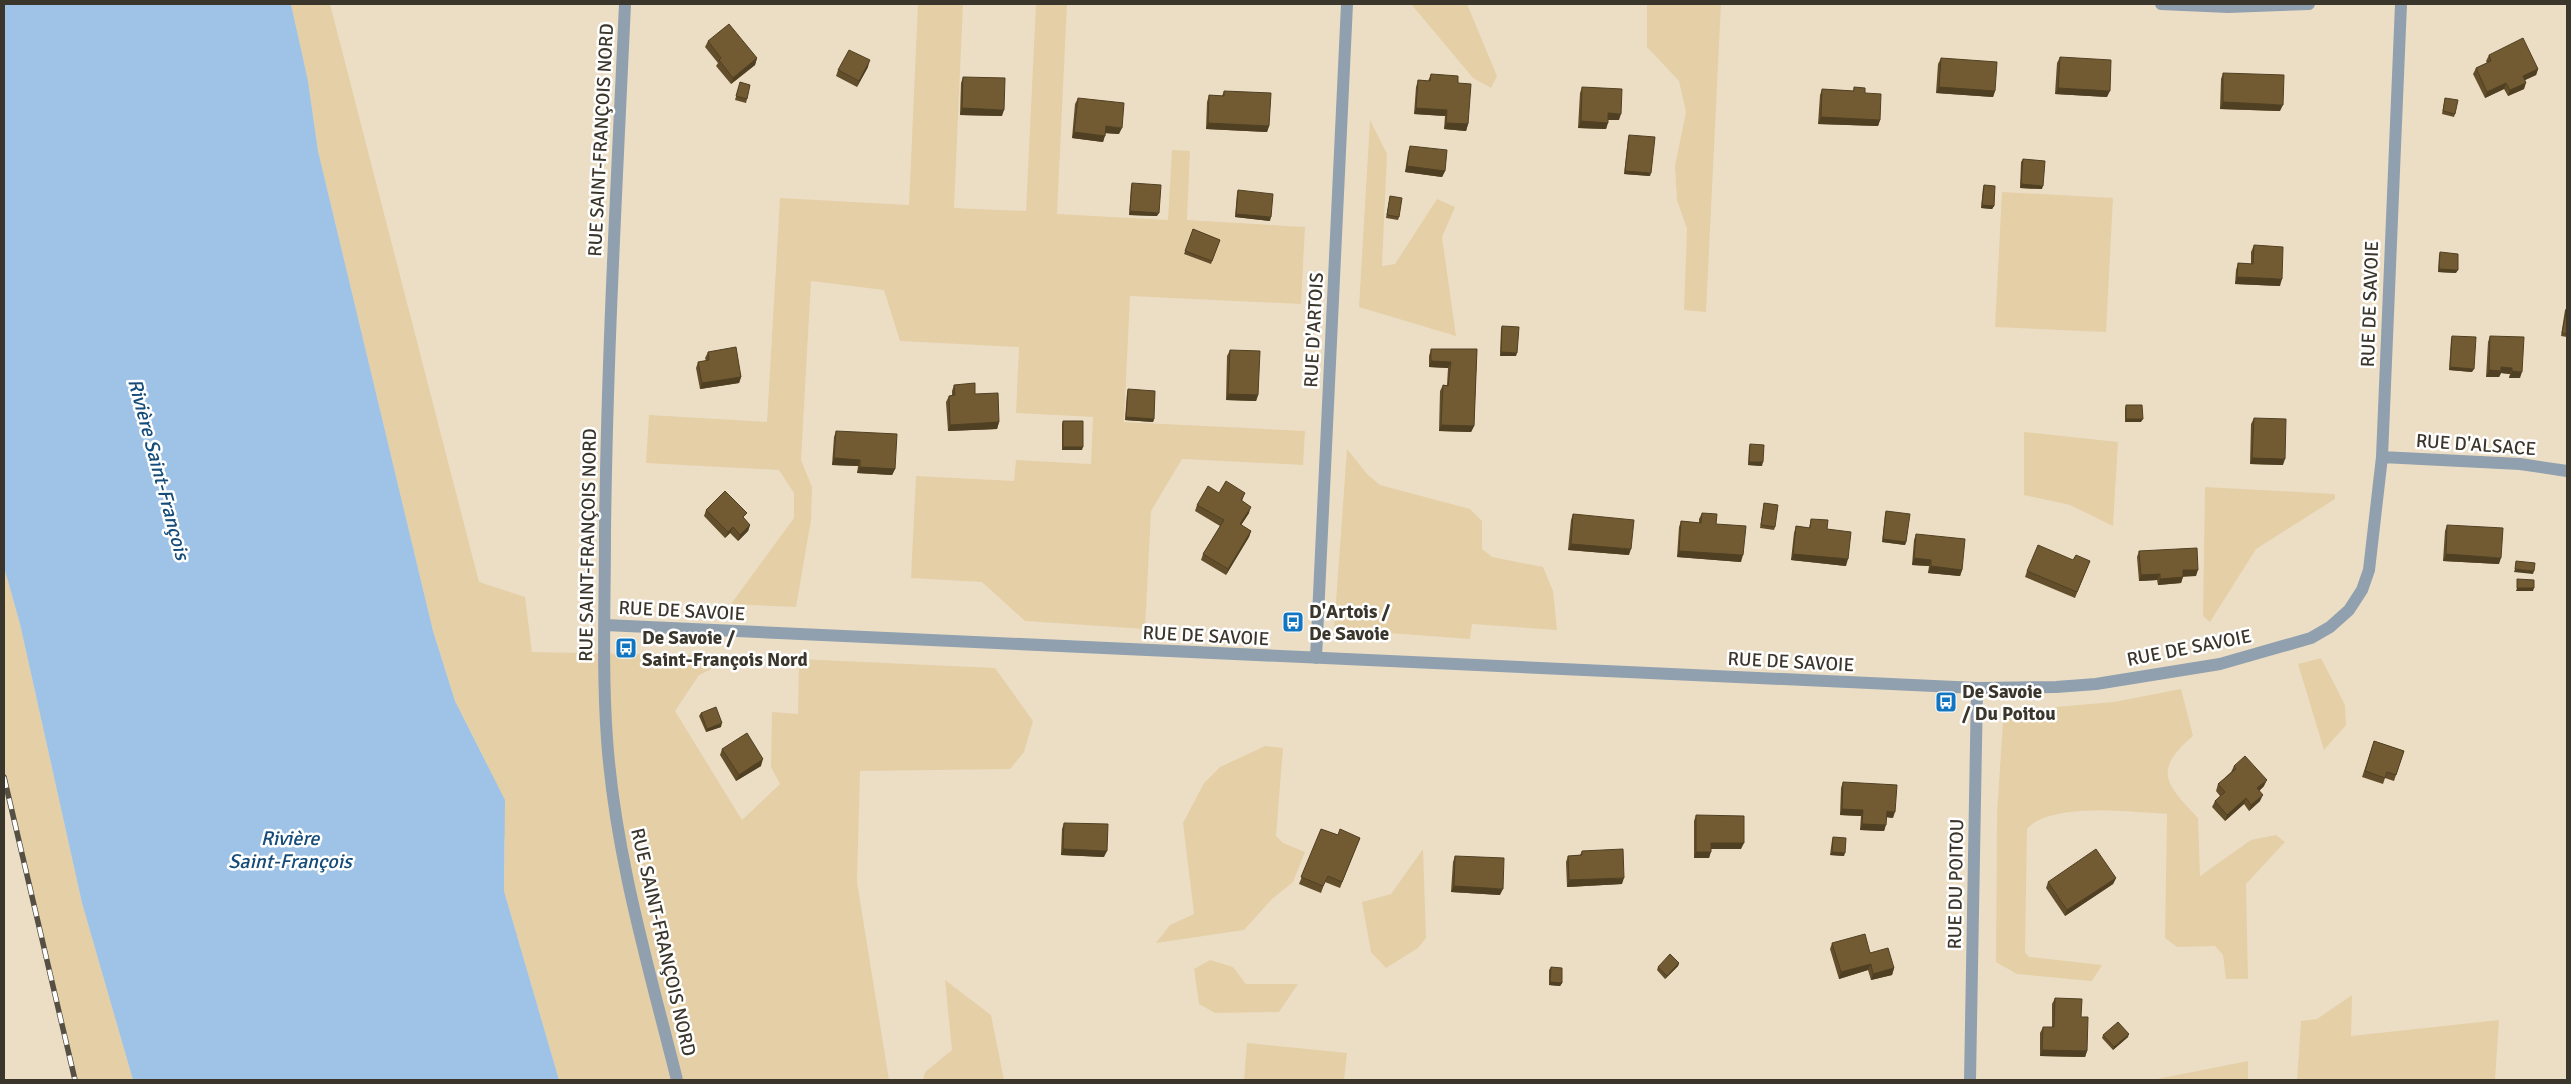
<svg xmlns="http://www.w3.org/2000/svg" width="2571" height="1084" font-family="Signika,sans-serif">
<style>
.green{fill:#e5cfa7}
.water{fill:#9ec3e7}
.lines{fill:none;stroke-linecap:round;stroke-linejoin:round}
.minor{stroke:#90a0af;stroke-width:12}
.rail-casing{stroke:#564f43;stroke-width:5.5}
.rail{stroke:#fff;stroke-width:4;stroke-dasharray:11;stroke-linecap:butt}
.wall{fill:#624e2b}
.shaded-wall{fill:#504023}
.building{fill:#725b32;stroke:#504023}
.labels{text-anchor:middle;stroke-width:5;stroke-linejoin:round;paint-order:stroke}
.street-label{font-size:19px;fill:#3b362c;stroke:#fff}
.poi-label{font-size:19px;font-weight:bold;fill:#3b362c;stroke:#fff;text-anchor:start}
.water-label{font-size:20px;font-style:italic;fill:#144b78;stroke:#fff}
</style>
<rect width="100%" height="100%" fill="#ecdec5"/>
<path class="green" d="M291 4H330L479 582 525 597 532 652 738 656 699 675 675 711 742 820 780 784 771 767 772 712 798 714 799 659 995 668 1033 721 1024 752 1010 769 860 771 857 882 889 1080H559L504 891 505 840 487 764 455 701 433 631 318 151 308 81Z
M918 4H963L954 208 1026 211 1036 4H1067L1057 214 1168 220 1172 150 1190 151 1187 220 1305 227 1301 304 1130 296 1124 422 1305 431 1303 465 1182 459 1151 511 1145 629 1025 621 982 582 911 578 916 476 1014 481 1016 460 1091 464 1093 417 1016 413 1019 347 900 341 884 290 811 281 801 460 812 487 811 520 796 607 731 604 794 518V493L779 470 646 463 649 415 767 422 780 198 909 205Z
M1411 4H1467L1497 76 1491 88 1473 78Z
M1647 4H1721L1706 312 1684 310 1687 229 1677 200 1675 166 1686 112 1679 81 1647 47Z
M1370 120 1387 154 1382 266 1395 264 1437 199 1455 207 1442 237 1456 336 1359 307Z
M2002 192 2113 198 2106 332 1995 327Z
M2024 432 2118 442 2113 526 2070 505 2024 495Z
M1347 449 1367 474 1380 485 1470 509 1482 521V549L1492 557 1543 567 1553 591 1557 630 1472 624 1470 639 1334 629Z
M2205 487 2335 494V499L2256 549 2210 622 2203 616Z
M4 567 20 624 82 903 133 1080H77L4 777Z
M2321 658 2345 705 2346 725 2324 750 2298 664Z
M2181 689 2193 736C2152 771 2166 784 2198 818L2200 876 2251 840 2276 835 2285 842 2246 884 2248 979H2226L2223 955 2215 946 2177 947 2165 938 2167 814C2133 812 2050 802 2027 829L2025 952 2029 957 2102 965 2092 981 2017 974 1996 962 1997 814 2003 722 2008 711 2114 702Z
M1265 746 1283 748 1276 836 1283 843 1305 852 1293 882 1272 899 1244 930 1156 943 1170 925 1194 914 1183 823 1204 783 1220 767Z
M1423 849 1426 938 1418 948 1386 968 1371 952 1362 902 1391 894Z
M1210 960 1233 967 1246 984H1298L1279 1012 1215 1013 1199 1004 1194 969Z
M945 980 991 1015 1004 1080H923L925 1072 952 1050Z
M2352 995 2351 1036 2499 1020 2495 1080H2297L2301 1021 2317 1019Z
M1247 1043 1347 1053 1344 1080H1244Z
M2248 1061V1080H2152Z"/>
<path class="water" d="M4 4H291L308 81 318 151 433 631 455 701 505 800 504 891 559 1080H133L82 903 20 624 4 567Z"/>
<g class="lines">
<path class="minor" d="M625 4C617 180 607 356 605 532 605 601 602 670 607 739 615 855 649 968 677 1080
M2161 4 2228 7 2309 4
M2382 457 2520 464 2567 471
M605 625 1977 688 2056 687 2096 684 2220 664 2311 638 2330 627 2349 610 2362 590 2369 570 2382 457 2401 4
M1316 658 1347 4
M1970 1080 1977 688"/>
<g class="rail-casing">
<path id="rail" d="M4 777 75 1080"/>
</g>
<use href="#rail" class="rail"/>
</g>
<path class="wall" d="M708 41 757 58 755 65 731 84 716 66 718 63 705 47Z
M2489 55 2538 69 2536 75 2525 80 2524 89 2508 96 2504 89 2485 98 2473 74 2476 68 2487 63 2486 61Z
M2060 57 2107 97 2055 94 2057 63Z
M1941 58 1995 91 1993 97 1936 93 1938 64Z
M868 67 857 87 836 76 838 70Z
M2223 73 2280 111 2220 109 2221 79Z
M1431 74 1458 83 1468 124 1466 131 1444 129 1445 116 1414 114 1416 87 1418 80 1428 81Z
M963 77 1002 116 960 115 961 83Z
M739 86 747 99 746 103 735 100Z
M1582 87 1619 120H1608L1606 129 1578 128 1580 93Z
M1854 87 1880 120 1878 126 1818 124 1820 95 1822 89 1853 91Z
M1224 91 1269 126 1267 132 1206 129 1207 102 1209 95 1222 96Z
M1078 98 1119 134 1105 133 1103 142 1072 138 1075 104Z
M2445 98 2455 114 2454 117 2442 114Z
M1629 135 1650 176 1624 174 1628 138Z
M1410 146 1445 171 1442 177 1405 172 1408 152Z
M2023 159 2042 189 2020 188 2021 162Z
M1132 183 1157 216 1129 215 1131 186Z
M1984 185 1994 206 1992 209 1981 208 1983 188Z
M1238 190 1270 221 1235 217 1237 193Z
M1390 196 1399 217 1398 220 1386 218Z
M1193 229 1220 240 1211 264 1184 254Z
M2254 245 2280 286 2235 284 2236 270 2238 263 2251 264V252Z
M2440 252 2456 273 2438 272 2439 255Z
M2567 307V337L2561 336 2565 310Z
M1502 326 1516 356H1500L1501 329Z
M2452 336 2472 372 2449 370 2451 339Z
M2490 336 2520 378H2509L2510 374 2501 373 2499 377H2486L2488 342Z
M1431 349H1477L1474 426 1471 432 1439 431 1440 391 1443 385H1447L1448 368 1429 367V356Z
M1230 350 1258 395 1256 401 1226 400 1227 356Z
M708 352 741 377 739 383 700 389 696 368 698 362 706 361 705 358Z
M954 385 975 394 999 422 997 429 948 431 946 402 949 396 952 395V391Z
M1128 389 1154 419 1153 422 1125 420 1127 393Z
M2126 405 2141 422H2125V408Z
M2254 418 2283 465 2250 464 2251 424Z
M1063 421 1082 450H1062V424Z
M836 431 895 469 892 475 857 473 858 466 832 465 834 437Z
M1750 444 1762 466 1748 465 1749 447Z
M1219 493H1245L1242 501 1249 513 1241 525 1251 531 1249 537 1226 575 1201 560 1203 554 1220 526 1195 511 1197 505Z
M1764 503 1775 527 1774 530 1760 528Z
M706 510 744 519 750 525 748 531 738 541 730 533 725 538 704 516Z
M1886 511 1906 542 1905 545 1882 542 1885 514Z
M1702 513 1716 524 1741 562 1677 557 1679 527 1681 521 1699 523V519Z
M1573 514 1629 555 1568 550 1571 520Z
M1811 519 1827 529 1846 566 1791 560 1794 533 1796 526 1809 528Z
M2447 525 2499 564 2443 561 2445 531Z
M1916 534 1962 570 1960 576 1928 573 1929 566 1912 565 1914 540Z
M2139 551 2196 576H2183L2181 583 2158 585 2157 580 2139 581 2137 557Z
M2073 560 2090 561 2075 598 2025 577 2027 571Z
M701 713 721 727 706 732 699 716Z
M2374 741 2404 751 2394 781 2385 778 2383 784 2362 777Z
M722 749 761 766 736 781 720 755Z
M2234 766 2264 786 2259 791 2260 801 2249 811 2244 804 2225 821 2212 807 2215 801 2220 796 2216 791 2218 784 2231 772Z
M1843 782 1893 818 1887 817 1884 831 1860 830 1861 816 1840 815 1841 788Z
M1696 815 1741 849H1711L1709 858H1694V821Z
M1064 823 1104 857 1061 855 1062 829Z
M1321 829 1338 835 1360 838 1340 888 1325 882 1321 893 1299 884Z
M1833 837 1844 856 1830 855 1832 840Z
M1582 851 1622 884 1567 887 1566 862 1568 856 1580 855Z
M1455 856 1500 895 1451 892 1453 862Z
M2116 878 2113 884 2065 916 2046 888 2048 882Z
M1832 943 1870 953 1894 968 1892 975 1871 980 1868 970 1839 979 1830 949Z
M1679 963 1678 966 1665 979 1657 970 1658 967Z
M1551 967 1562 983 1560 986 1549 985V970Z
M2055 998 2081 1017 2087 1051 2085 1057 2040 1056V1033L2043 1027H2052V1004Z
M2103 1035 2128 1037 2113 1050 2102 1038Z"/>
<path class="shaded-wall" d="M757 58 755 65 731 84 733 78Z
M870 60 868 67 857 87 859 81Z
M2538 69 2536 75 2521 82 2523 76Z
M2506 83 2504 89 2485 98 2487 92Z
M2526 83 2524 89 2508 96 2510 90Z
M1939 87 1995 91 1993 97 1936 93Z
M2058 88 2110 91 2107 97 2055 94Z
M2223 102 2283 105 2280 111 2220 109Z
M962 108 1004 110 1002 116 960 115Z
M1416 108 1447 110 1445 116 1414 114Z
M1608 113 1621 114 1619 120H1606Z
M1821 117 1880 120 1878 126 1818 124Z
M1581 121 1608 123 1606 129 1578 128Z
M1208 123 1269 126 1267 132 1206 129Z
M1446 123 1468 124 1466 131 1444 129Z
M1106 126 1122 128 1119 134 1104 133Z
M1074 132 1105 136 1103 142 1072 138Z
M1407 166 1445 171 1442 177 1405 172Z
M1625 171 1651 173 1650 176 1624 174Z
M2021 184 2043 186 2042 189 2020 188Z
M1982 205 1994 206 1992 209 1981 208Z
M1130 211 1159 213 1157 216 1129 215Z
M1236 214 1271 217 1270 221 1235 217Z
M2439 269 2458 270 2456 273 2438 272Z
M2237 277 2282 279 2280 286 2235 284Z
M1501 352 1517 353 1516 356H1500Z
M1431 361 1451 362 1448 368 1429 367Z
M2450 367 2474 369 2472 372 2449 370Z
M2501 367 2512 368 2510 374 2501 373 2499 377H2486L2489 370Z
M2512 371 2522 372 2520 378H2509Z
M741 377 739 383 700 389 702 383Z
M1228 394 1258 395 1256 401 1226 400Z
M1126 417 1154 419 1153 422 1125 420Z
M2126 419H2143L2141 422H2125Z
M999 422 997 429 948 431 950 425Z
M1441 425 1474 426 1471 432 1439 431Z
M1063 447H1083L1082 450H1062Z
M834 458 860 460 858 466 832 465Z
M2252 458 2285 459 2283 465 2250 464Z
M1749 462H1763L1762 466 1748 465Z
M860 467 895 469 892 475 857 473Z
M1251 507 1249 513 1238 530 1240 524Z
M750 525 748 531 738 541 740 535Z
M733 527 730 533 725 538 728 532Z
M1251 531 1249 537 1226 575 1228 569Z
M1883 539 1906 542 1905 545 1882 542Z
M1571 544 1631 549 1629 555 1568 550Z
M1679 551 1743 555 1741 562 1677 557Z
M1793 554 1848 559 1846 566 1791 560Z
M2446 554 2501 558 2499 564 2443 561Z
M1914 558 1931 560 1929 566 1912 565Z
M1931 566 1962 570 1960 576 1928 573Z
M2515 569 2534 571 2533 574 2514 572Z
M2183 570H2198L2196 576 2181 577Z
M2160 574 2157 580 2139 581 2141 575Z
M2183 577 2181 583 2158 585 2160 579Z
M2517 588H2534L2533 591H2516Z
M722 723 721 727 706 732 707 729Z
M763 759 761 766 736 781 739 775Z
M2267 780 2264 786 2255 795 2257 788Z
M2263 795 2260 801 2249 811 2251 805Z
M2246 798 2244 804 2225 821 2227 815Z
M1842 809 1863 810 1861 816 1840 815Z
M1887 811 1895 812 1893 818 1885 817Z
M1862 824 1886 825 1884 831 1860 830Z
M1711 843H1744L1741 849H1709Z
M1063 849 1107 851 1104 857 1061 855Z
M1696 852H1711L1709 858H1694Z
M1832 852 1845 853 1844 856 1830 855Z
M1624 878 1622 884 1567 887 1569 880Z
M2116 878 2113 884 2065 916 2067 910Z
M1454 886 1503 889 1500 895 1451 892Z
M1679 963 1678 966 1665 979 1667 976Z
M1871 964 1868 970 1839 979 1841 972Z
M1894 968 1892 975 1871 980 1873 974Z
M1550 982 1562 983 1560 986 1549 985Z
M2129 1034 2128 1037 2113 1050 2114 1047Z
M2042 1050 2087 1051 2085 1057 2040 1056Z"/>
<path class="building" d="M729 24 757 58 733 78 719 60 721 58 708 41Z
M2523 38 2538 69 2523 76 2526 83 2510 90 2506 83 2487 92 2476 68 2491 61 2489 55Z
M849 50 870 60 859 81 838 70Z
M2060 57 2111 60 2110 91 2058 88Z
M1941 58 1997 62 1995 91 1939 87Z
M2223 73 2284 75 2283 105 2223 102Z
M1431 74 1458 76V83L1471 84 1468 124 1446 123 1447 110 1416 108 1418 80 1430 81Z
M963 77 1005 78 1004 110 962 108Z
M740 82 750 85 747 99 736 96Z
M1582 87 1622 89 1621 114 1608 113V123L1581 121Z
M1854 87 1865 88V93L1881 94 1880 120 1821 117 1822 89 1854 91Z
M1224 91 1271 93 1269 126 1208 123 1209 95 1224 96Z
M1078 98 1124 103 1122 128 1106 126 1105 136 1074 132Z
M2445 98 2458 100 2455 114 2443 111Z
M1629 135 1655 137 1651 173 1625 171Z
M1410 146 1447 150 1445 171 1407 166Z
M2023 159 2045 161 2043 186 2021 184Z
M1132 183 1161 185 1159 213 1130 211Z
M1984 185 1995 186 1994 206 1982 205Z
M1238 190 1273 194 1271 217 1236 214Z
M1390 196 1402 198 1399 217 1387 215Z
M1193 229 1220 240 1212 261 1185 251Z
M2254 245 2283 247 2282 279 2237 277 2238 263 2253 264Z
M2440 252 2458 254V270L2439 269Z
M2567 307V334L2562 333Z
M1502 326 1519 327 1517 353 1501 352Z
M2452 336 2476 337 2474 369 2450 367Z
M2490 336 2524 337 2522 372 2512 371V368L2501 367V371L2489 370Z
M736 347 741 377 702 383 698 362 709 360 708 352Z
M1431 349H1477L1474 426 1441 425 1443 385 1448 386 1451 362 1431 361Z
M1230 350 1260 351 1258 395 1228 394Z
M975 383V394L998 393 999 422 950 425 949 396 955 395 954 385Z
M1128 389 1155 391 1154 419 1126 417Z
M2126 405H2142L2143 419H2126Z
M2254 418 2286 419 2285 459 2252 458Z
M1063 421H1083V447H1063Z
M836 431 897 434 895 469 860 467V460L834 458Z
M1750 444 1764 445 1763 462H1749Z
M1226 481 1245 493 1241 500 1251 507 1240 524 1251 531 1228 569 1203 554 1224 520 1197 505 1208 486 1219 493Z
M725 491 747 513 743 517 750 525 740 535 733 527 728 532 706 510Z
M1764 503 1778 505 1775 527 1761 525Z
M1886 511 1910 514 1906 542 1883 539Z
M1702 513 1717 514 1716 524 1746 526 1743 555 1679 551 1681 521 1701 523Z
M1573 514 1634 520 1631 549 1571 544Z
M1811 519 1828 520 1827 529 1851 532 1848 559 1793 554 1796 526 1810 528Z
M2447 525 2503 528 2501 558 2446 554Z
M1916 534 1965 539 1962 570 1931 566V560L1914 558Z
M2038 545 2073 560 2076 555 2090 561 2077 592 2027 571Z
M2197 548 2198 570H2183V577L2160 579V574L2141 575 2139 551Z
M2516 561 2535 563 2534 571 2515 569Z
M2517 579 2534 580V588H2517Z
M716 707 722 723 707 729 701 713Z
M747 733 763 759 739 775 722 749Z
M2374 741 2404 751 2396 775 2387 772 2385 778 2365 771Z
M2245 756 2267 780 2257 788 2263 795 2251 805 2246 798 2227 815 2215 801 2225 792 2218 784 2236 769 2234 766Z
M1843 782 1897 785 1895 812 1887 811 1886 825 1862 824 1863 810 1842 809Z
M1696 815 1744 816V843H1711V852H1696Z
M1064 823 1108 824 1107 851 1063 849Z
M1321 829 1338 835 1340 829 1360 838 1342 882 1328 876 1323 886 1301 877Z
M1833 837 1846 838 1845 853 1832 852Z
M1623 849 1624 878 1569 880 1568 856 1582 855V851Z
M2096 849 2116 878 2067 910 2048 882Z
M1455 856 1504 858 1503 889 1454 886Z
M1865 934 1870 953 1888 948 1894 968 1873 974 1871 964 1841 972 1832 943Z
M1670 954 1679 963 1667 976 1658 967Z
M1551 967 1562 968V983L1550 982Z
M2055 998 2082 999 2081 1017H2088L2087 1051 2042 1050 2043 1027H2054Z
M2118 1022 2129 1034 2114 1047 2103 1035Z"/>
<defs>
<g id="bus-square" transform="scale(1.125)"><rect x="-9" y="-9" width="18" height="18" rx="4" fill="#1175c1" stroke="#fff"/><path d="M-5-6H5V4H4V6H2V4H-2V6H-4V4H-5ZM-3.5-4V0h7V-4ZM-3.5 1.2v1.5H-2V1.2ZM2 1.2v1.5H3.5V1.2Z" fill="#fff"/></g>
</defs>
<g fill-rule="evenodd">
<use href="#bus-square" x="1293" y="622"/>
<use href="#bus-square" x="626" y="648"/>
<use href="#bus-square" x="1946" y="702"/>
</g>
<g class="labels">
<g class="street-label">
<text transform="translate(600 140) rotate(-87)" y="7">RUE SAINT-FRANÇOIS NORD</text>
<text transform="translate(2369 304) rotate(-88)" y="7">RUE DE SAVOIE</text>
<text transform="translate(1313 330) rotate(-87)" y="7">RUE D'ARTOIS</text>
<text transform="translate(2476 444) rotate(4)" y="7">RUE D'ALSACE</text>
<text transform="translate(587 545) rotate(-89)" y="7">RUE SAINT-FRANÇOIS NORD</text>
<text transform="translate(682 610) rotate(3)" y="7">RUE DE SAVOIE</text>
<text transform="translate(1206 635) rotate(3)" y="7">RUE DE SAVOIE</text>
<text transform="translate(2189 647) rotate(-11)" y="7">RUE DE SAVOIE</text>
<text transform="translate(1791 661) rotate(3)" y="7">RUE DE SAVOIE</text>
<text transform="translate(1955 884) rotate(-89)" y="7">RUE DU POITOU</text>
<text transform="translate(664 942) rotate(77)" y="7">RUE SAINT-FRANÇOIS NORD</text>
</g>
<g class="poi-label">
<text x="1309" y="618">D'Artois /<tspan x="1309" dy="22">De Savoie</tspan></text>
<text x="642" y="644">De Savoie /<tspan x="642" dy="22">Saint-François Nord</tspan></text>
<text x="1962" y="698">De Savoie<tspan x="1962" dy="22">/ Du Poitou</tspan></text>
</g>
<g class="water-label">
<text transform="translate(159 469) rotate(75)" y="7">Rivière Saint-François</text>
<text x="290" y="845">Rivière<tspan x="290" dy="23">Saint-François</tspan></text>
</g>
</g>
<rect width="2571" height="1084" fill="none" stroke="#3b362c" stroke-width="10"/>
</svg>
